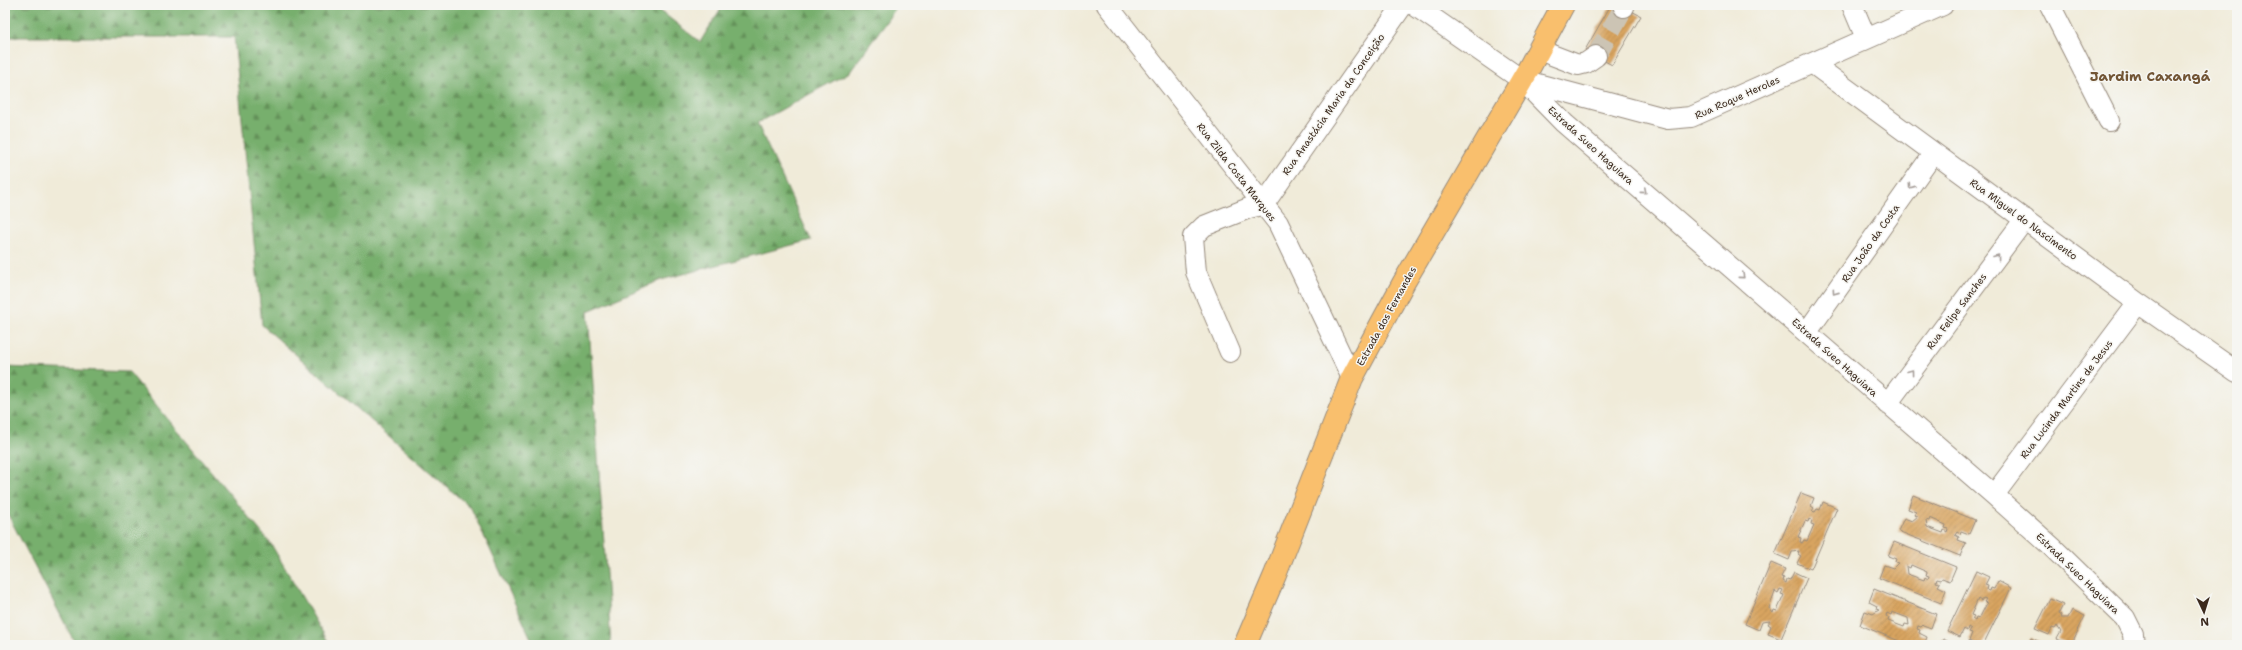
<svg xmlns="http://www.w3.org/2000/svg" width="2242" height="650" font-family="'Shantell Sans',sans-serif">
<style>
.forest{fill:url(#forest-firs);stroke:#596c46}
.building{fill:url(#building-hatch);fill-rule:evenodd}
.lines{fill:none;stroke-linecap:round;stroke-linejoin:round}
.minor-tunnel{stroke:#ccc4b4;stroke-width:20;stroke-dasharray:20 10;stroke-linecap:butt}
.minor-casing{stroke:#968a7c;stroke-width:22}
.major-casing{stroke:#968a7c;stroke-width:24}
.minor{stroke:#fff;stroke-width:20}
.major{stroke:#f9bf6d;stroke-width:22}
.oneway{stroke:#a79f9a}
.labels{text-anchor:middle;stroke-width:3;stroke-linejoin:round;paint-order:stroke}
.street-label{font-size:10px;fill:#3b2a1e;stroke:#f6f6f2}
.district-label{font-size:14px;font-weight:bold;fill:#725535;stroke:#f6f6f2}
</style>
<defs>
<pattern id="forest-firs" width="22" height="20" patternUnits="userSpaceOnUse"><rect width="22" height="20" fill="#77af6d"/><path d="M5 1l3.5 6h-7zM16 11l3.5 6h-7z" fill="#638f59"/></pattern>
<pattern id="building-hatch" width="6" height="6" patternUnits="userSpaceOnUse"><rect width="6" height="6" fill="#d9a561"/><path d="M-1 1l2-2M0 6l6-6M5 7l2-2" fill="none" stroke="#b1874f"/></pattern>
</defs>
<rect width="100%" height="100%" fill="#f6f6f2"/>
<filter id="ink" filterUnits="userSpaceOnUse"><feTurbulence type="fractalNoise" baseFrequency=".025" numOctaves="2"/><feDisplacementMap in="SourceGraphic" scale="8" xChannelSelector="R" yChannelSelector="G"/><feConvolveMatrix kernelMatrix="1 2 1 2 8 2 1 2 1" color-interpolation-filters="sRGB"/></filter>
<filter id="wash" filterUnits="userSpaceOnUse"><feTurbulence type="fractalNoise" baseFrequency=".012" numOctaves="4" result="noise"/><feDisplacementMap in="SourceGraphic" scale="16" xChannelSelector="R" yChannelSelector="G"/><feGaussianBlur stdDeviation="0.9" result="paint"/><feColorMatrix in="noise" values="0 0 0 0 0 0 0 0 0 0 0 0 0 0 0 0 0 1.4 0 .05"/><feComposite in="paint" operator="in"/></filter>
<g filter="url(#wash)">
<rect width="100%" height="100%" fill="#f0ebd9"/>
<path class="forest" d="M5 5H653L700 42 723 5H898L850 72 757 123 811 240 661 280 588 311 611 645H534L471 508 262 325 234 37H5Z
M5 367 129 372 271 544 330 645H76L5 509Z"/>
<g id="blocks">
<path class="building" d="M1611 5H1620L1641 16 1612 65 1585 50Z
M1801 493 1814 498 1811 506 1814 508 1812 511 1815 512 1817 509 1820 510 1823 502 1837 508 1811 569 1797 563 1801 556 1798 554 1799 551 1792 552 1789 560 1775 554ZM1809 519 1812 520 1811 524 1814 525 1807 541 1804 540 1802 543 1800 542 1801 538 1798 537 1805 521 1808 522Z
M1913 495 1975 520 1969 534 1961 531 1960 534 1957 532 1955 535 1959 537 1958 540 1966 543 1960 556 1898 531 1904 518 1912 521 1918 516 1914 515 1916 512 1908 509ZM1930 518 1946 525 1945 528 1948 529 1947 532 1944 530 1943 533 1927 527 1926 520 1929 521Z
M1894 542 1956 567 1950 581 1942 578 1941 580 1937 579 1936 582 1940 583 1938 586 1946 590 1941 603 1879 578 1884 565 1893 568 1898 563 1895 562 1896 559 1888 556ZM1911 565 1927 572 1926 575 1929 576 1928 579 1925 577 1924 580 1907 574 1906 566 1910 568Z
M1771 563 1785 569 1781 577 1784 578 1783 581 1786 583 1787 579 1790 580 1794 572 1807 578 1781 639 1768 634 1771 626 1768 624 1770 621 1762 622 1759 630 1745 624ZM1780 589 1783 590 1781 594 1784 595 1777 611 1774 610 1773 613 1769 608 1775 591 1778 593Z
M1976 571 1989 577 1985 585 1988 586 1987 590 1990 591 1991 588 1994 589 1998 581 2011 588 1983 645H1976L1969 641 1972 633 1969 632 1971 629 1968 627 1967 631 1964 629 1960 637 1947 631ZM1983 598 1986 599 1984 602 1987 603 1979 619 1976 618 1975 621 1972 619 1974 616 1971 615 1978 599 1981 601Z
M1874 589 1936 614 1931 628 1923 625 1921 627 1918 626 1917 629 1920 630 1919 633 1927 637 1924 645H1909L1860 625 1865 611 1873 614 1879 610 1876 609 1877 606 1869 602ZM1892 612 1908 618 1909 625 1905 624 1904 627 1888 621 1889 618 1886 616 1887 613 1891 615Z
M2050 599 2063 605 2059 613 2062 615 2061 618H2068L2072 610 2085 616 2071 645 2057 639 2061 632 2057 626 2055 629 2052 628 2049 635 2035 629Z
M2031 638 2047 645H2028Z
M1943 639 1955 645H1940Z"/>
</g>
</g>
<g filter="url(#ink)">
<use href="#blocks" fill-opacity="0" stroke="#968a7c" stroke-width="1"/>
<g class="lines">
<path class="minor-tunnel" d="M1596 56 1624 7"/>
<g class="minor-casing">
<path id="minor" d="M1107 5 1278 223 1352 378
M1414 5 1522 80 1564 123 1994 495 2052 547 2125 618 2133 634 2134 645
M1623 5 1624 7
M1852 5 1866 38
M2050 5 2109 121
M1539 50 1578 65 1586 63 1596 56
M1813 64 2138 303 2237 372
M1522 80 1668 119 1691 117 1943 5
M1807 332 1933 154
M1230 352 1196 272 1193 237 1204 226 1249 208 1264 204 1403 5
M1887 404 2025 219
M1994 495 2138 303"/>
</g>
<g class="major-casing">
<path id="major" d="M1245 645 1275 575 1352 378 1404 282 1528 70 1563 5"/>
</g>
<use href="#minor" class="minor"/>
<use href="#major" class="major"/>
</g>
<defs><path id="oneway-chevron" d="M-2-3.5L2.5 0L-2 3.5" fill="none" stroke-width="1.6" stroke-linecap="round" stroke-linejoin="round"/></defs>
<g class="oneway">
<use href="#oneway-chevron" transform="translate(1911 186) rotate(125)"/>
<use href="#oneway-chevron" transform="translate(1644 191) rotate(41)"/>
<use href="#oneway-chevron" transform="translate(1997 257) rotate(-53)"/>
<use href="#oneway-chevron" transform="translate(1742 276) rotate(41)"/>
<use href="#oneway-chevron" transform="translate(1835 292) rotate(125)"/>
<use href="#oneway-chevron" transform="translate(1911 372) rotate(-53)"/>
</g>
</g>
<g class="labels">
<g class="street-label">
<text transform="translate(1737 97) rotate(-24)" y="4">Rua Roque Heroles</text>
<text transform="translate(1333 104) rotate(-55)" y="4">Rua Anastácia Maria da Conceição</text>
<text transform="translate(1591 145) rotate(42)" y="4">Estrada Sueo Haguiara</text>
<text transform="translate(1237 172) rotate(52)" y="4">Rua Zilda Costa Marques</text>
<text transform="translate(2024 219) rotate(36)" y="4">Rua Miguel do Nascimento</text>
<text transform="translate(1870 243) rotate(-55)" y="4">Rua João da Costa</text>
<text transform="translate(1956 311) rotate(-53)" y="4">Rua Felipe Sanches</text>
<text transform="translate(1386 316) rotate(-61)" y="4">Estrada dos Fernandes</text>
<text transform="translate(1835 357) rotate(42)" y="4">Estrada Sueo Haguiara</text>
<text transform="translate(2066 399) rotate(-53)" y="4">Rua Lucinda Martins de Jesus</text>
<text transform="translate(2078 573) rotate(44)" y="4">Estrada Sueo Haguiara</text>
</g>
<g class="district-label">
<text x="2150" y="81">Jardim Caxangá</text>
</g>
</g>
<rect width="2242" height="650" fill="none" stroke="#f6f6f2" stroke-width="20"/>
<g transform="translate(2204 612) rotate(176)" stroke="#f6f6f2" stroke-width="3" paint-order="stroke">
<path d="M0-3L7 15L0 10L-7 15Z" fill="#3b2a1e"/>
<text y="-6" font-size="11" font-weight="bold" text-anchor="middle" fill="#3b2a1e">N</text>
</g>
</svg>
